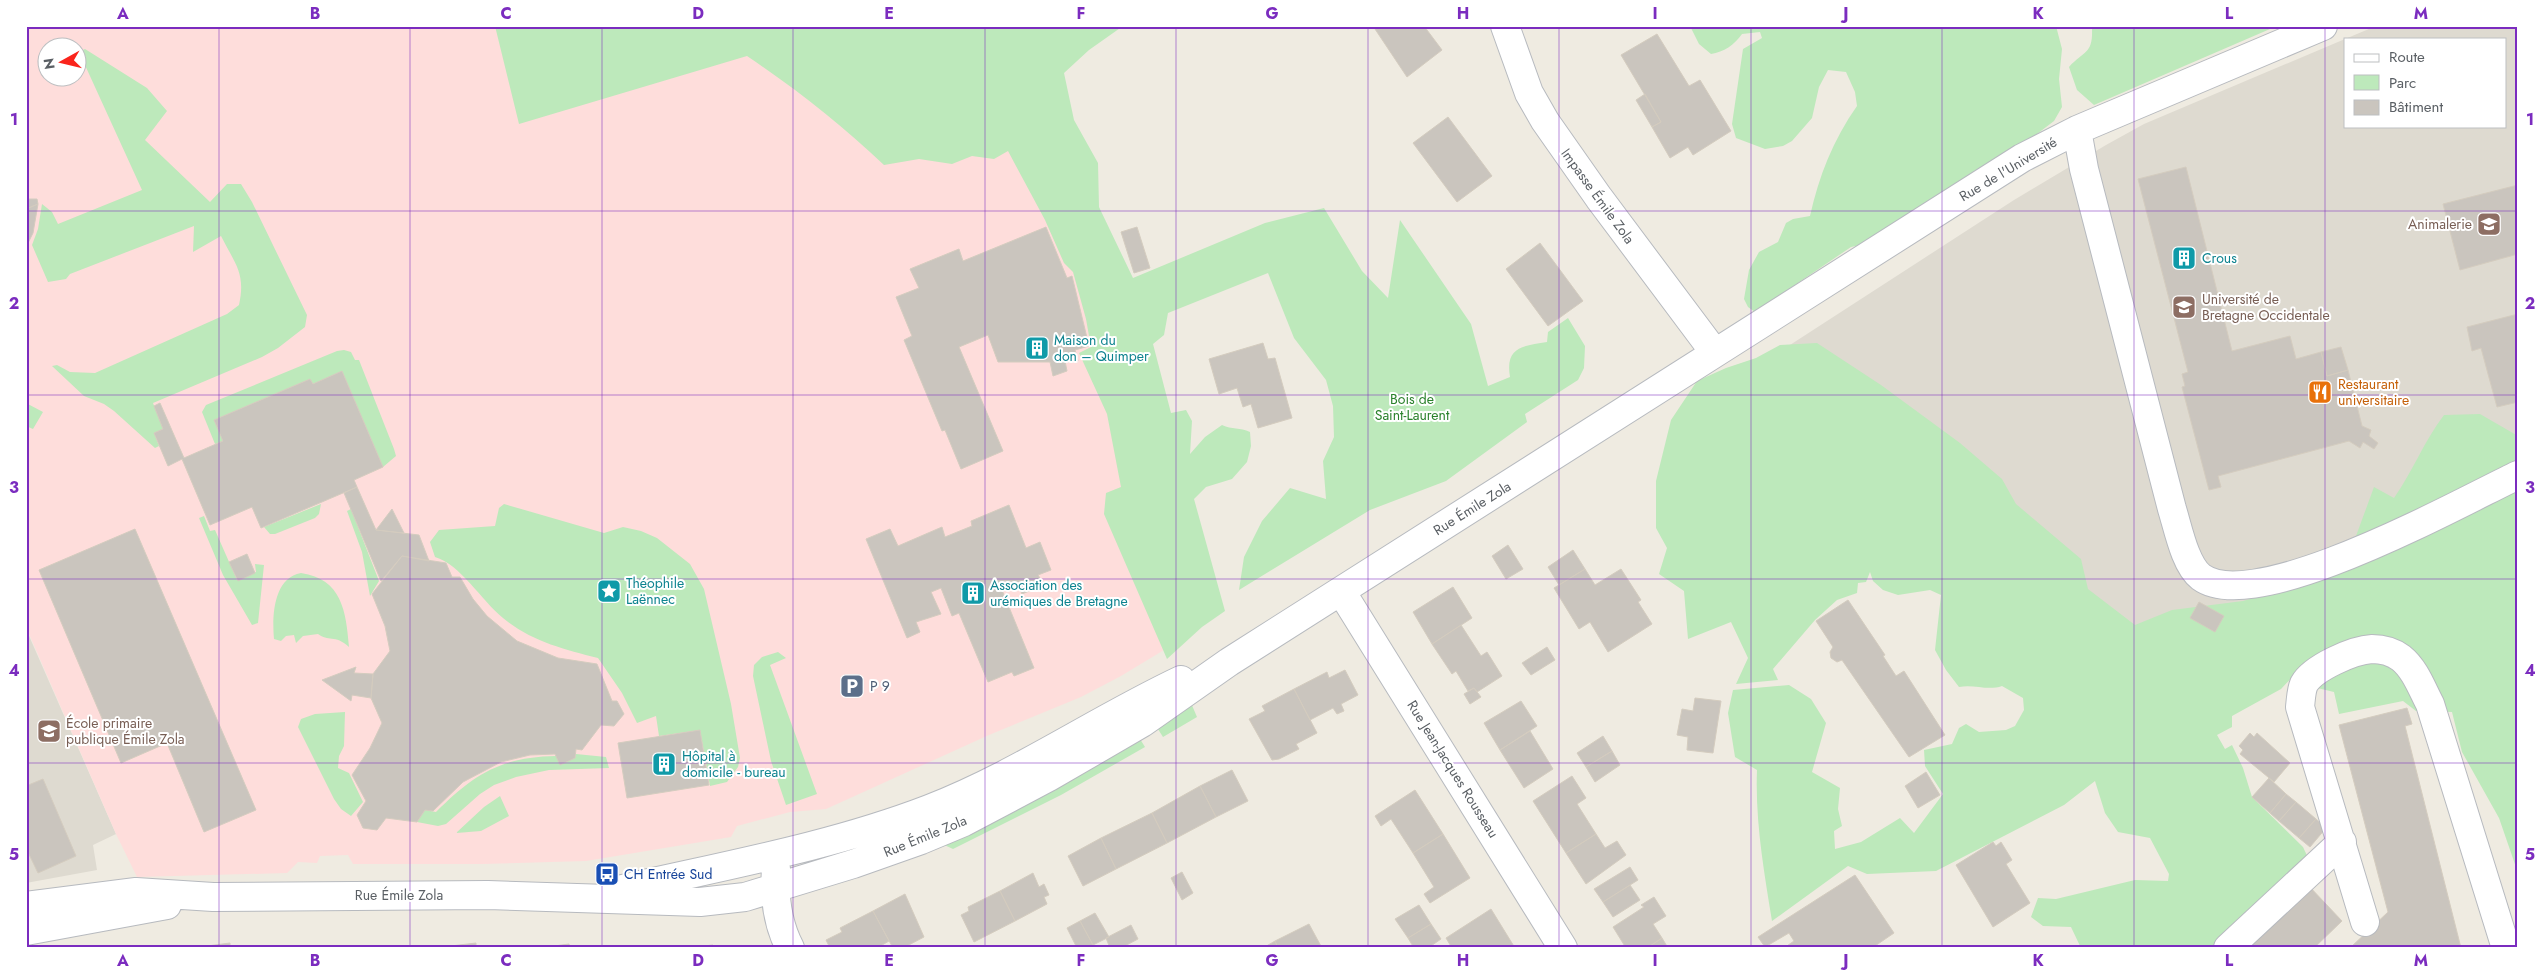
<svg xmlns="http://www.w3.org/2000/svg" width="2544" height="974" font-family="Jost,sans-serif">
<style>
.education{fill:#dedad0}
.medical{fill:#fedddb;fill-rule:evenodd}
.green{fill:#bde9bb}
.building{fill:#cac5be;stroke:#d4ccbf}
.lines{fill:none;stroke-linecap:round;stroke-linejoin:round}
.minor-casing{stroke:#b7babf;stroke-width:30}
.minor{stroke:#fff;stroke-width:28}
.grid{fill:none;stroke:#7b2cbf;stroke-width:1;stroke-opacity:0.55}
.labels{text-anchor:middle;stroke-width:4;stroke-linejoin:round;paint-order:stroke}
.street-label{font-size:14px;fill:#5a5f64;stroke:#fff}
.education-label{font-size:14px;fill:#785e54;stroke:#fff;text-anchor:start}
.culture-label{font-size:14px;fill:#0d838f;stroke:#fff;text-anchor:start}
.food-label{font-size:14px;fill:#c56008;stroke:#fff;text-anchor:start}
.park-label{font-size:14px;fill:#2b822c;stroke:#fff}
.service-label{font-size:14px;fill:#4e5e75;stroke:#fff;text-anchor:start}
.transit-label{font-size:14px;fill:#164399;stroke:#fff;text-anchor:start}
.neatline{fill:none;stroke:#7b2cbf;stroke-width:2}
.grid-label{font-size:16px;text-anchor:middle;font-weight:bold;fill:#7b2cbf}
</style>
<rect width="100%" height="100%" fill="#efebe1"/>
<path class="education" d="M2376 26H2518V488L2188 670 1776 354 2014 200 2106 145 2144 124 2345 39V126H2505V39H2345Z
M26 629 116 834 93 845 97 870 26 883Z"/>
<path class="medical" d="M26 26H920L1009 78 1197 630 1121 676 1081 697 989 735 826 809 790 812 737 826 731 837 586 861 482 864H353L348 855 320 856 317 863 298 862 287 873 137 877 116 834 26 627ZM48 48H78V78H48Z"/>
<path class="green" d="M495 26H1123L1089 50 1064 73 1074 120 1098 163 1099 207 1133 278 1265 223 1324 208 1362 271 1388 298 1400 220 1471 324 1488 386 1510 377C1505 347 1522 346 1547 342L1548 332 1568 318 1585 346 1584 368 1578 380 1525 414 1527 422 1446 481 1370 510 1239 590 1244 557 1262 521 1290 488 1326 499 1323 461 1334 437 1333 406 1326 380 1294 338 1268 273 1168 313 1164 335 1153 344 1171 413 1186 410 1192 421 1190 454 1205 437 1222 425C1232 430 1240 427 1250 432L1251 446 1247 462 1232 479 1206 487 1194 499 1225 611 1202 627 1167 659 1104 514 1106 493 1121 487 1107 414 1079 353 1091 347 1086 319 1073 272 1064 263 1045 220 1008 151 994 159 972 156 952 164 919 159 884 165C842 125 796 89 747 56L519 124Z
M1690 26H2056L2062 49 2059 79 2062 107 2054 121 2000 162 1870 243 1851 247 1755 312 1748 307 1744 299 1749 270 1759 252 1778 242 1786 223 1793 219 1810 216C1819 176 1833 140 1857 106L1855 92 1846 72 1828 70 1819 87 1812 118 1792 141 1783 146 1765 149 1736 138 1732 124 1743 49 1762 38 1760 32 1742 34C1734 45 1724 52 1711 54L1699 44Z
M2094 26H2277L2094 105 2077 90 2069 67C2085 50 2093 54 2092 28Z
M85 49 147 88 167 111 145 140 210 202 227 184H241L252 202 307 315 305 327 278 348 262 357 153 403 163 429 154 433 159 446 155 448 114 411 104 404 84 396 52 366 57 365 70 372 95 373 227 314 239 305C246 273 235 264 221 236L193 252 194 226 70 274 66 279 48 282 32 245 38 229 42 204 52 212 58 224 142 190 79 52Z
M1817 343 1881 385 1960 443 2002 479 2016 504 2081 559 2088 589 2135 625 2172 610 2243 601 2296 585 2334 564 2356 536 2374 487 2394 498C2413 471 2424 441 2444 415L2480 414 2518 436V873L2499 818 2462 752 2452 712 2416 711 2403 701 2339 714 2334 692 2313 687 2299 670 2281 689 2232 716V727L2217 735 2225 749 2232 745 2243 768 2252 797 2303 847 2310 862 2215 948H2081L2071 927 2043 926 2031 917 2038 898 2056 899 2135 880 2168 881 2169 874 2150 838 2118 832 2105 813 2095 781 2064 805 1936 871 1867 874 1848 866 1772 921C1764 871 1755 821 1757 770L1735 757 1728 713 1733 690 1789 685 1811 699 1826 723 1812 772 1840 788 1838 809 1842 826 1834 831 1835 849 1861 842 1900 818 1914 833 1943 794 1925 766 1924 750 1952 744 1959 728 1966 724 1979 732 2006 730 2015 726 2024 710 2023 698 2002 686C1988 691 1974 684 1959 687L1946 670 1935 650 1941 595 1930 590 1898 595 1883 590 1873 581 1870 572 1866 582 1858 583 1857 593 1837 600 1815 620 1773 669 1778 680 1736 684 1748 658 1731 622 1688 639 1684 591 1659 574 1667 548 1656 528V481L1671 420 1697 381 1726 368 1756 358 1780 345Z
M344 350 351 352 355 360H359L394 449 396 456 383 467 342 371 313 384 310 379 214 420 223 441 215 444 202 412 206 405 337 351Z
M26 403 43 412 33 429 26 426Z
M321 504 319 514 315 518 275 534H270L264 527Z
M504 504 604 533 623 527 641 531 657 538 690 564 704 589 731 704 740 758 738 767 727 782 710 786 700 730 659 736 656 716 637 723 622 693 598 658C563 649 531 641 503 618 482 601 460 564 435 557L430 542 439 530 495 526 499 508Z
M351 509 379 581 370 596 362 552 347 511Z
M204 516 210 531 215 530 237 580 256 572 255 564 264 565 258 623 252 625 223 575 199 518Z
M301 573C342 579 346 611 349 647 335 634 328 642 318 634L303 636 296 643 294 635 286 636 281 641 274 639C272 617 273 578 301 573Z
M778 652 786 658 770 665 817 794 786 805 771 761 753 676 754 665 762 657Z
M1191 703 1197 717 1163 737 1156 726Z
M345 712 344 746 339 756 338 768 349 773 363 802 351 816 341 809 334 799 298 727 301 719 315 714Z
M1140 739 1145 747 1061 795 953 849 940 843Z
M576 754 606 757 609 768 549 770 516 777 494 785 480 794 446 824 438 826 417 822 425 810 436 812C474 774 501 757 556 756L561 764 575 758Z
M500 796 509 816 481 831 456 833 484 807Z"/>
<path class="building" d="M1373 26H1424L1442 50 1407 77Z
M1657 34 1689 86 1700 80 1731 131 1693 155 1688 147 1670 158 1652 127 1661 122 1621 55Z
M1645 94 1661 122 1652 127 1636 100Z
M1448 117 1492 176 1457 202 1413 143Z
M2186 167 2232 351 2290 336 2296 359 2321 352 2327 376 2348 370 2362 426 2371 430 2369 436 2378 443 2374 449 2363 442 2360 448 2349 441 2218 476 2221 487 2209 490 2182 387 2185 386 2182 374 2188 372 2138 179Z
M2518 185V254L2460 270 2443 204Z
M26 199H37L38 204 26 209Z
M38 204 33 233 26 247V209Z
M1046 227 1067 278 1072 276 1089 346 1075 350 1078 361H1065L1067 371 1053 376 1050 362H998L988 335 959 347 1003 451 961 469 945 430 942 431 904 340 912 336 896 297 919 288 910 269 959 249 963 261Z
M1137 227 1150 268 1134 273 1121 232Z
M1540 243 1583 301 1548 326 1506 269Z
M2518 314V402L2497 407 2481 348 2472 351 2467 327Z
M1263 343 1268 359 1275 358 1292 418 1258 428 1251 404 1243 407 1237 388 1219 394 1209 359Z
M2341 347 2348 370 2327 376 2321 352Z
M342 371 383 467 354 480 357 487 261 528 252 507 210 525 182 459 168 466 154 433 163 429 154 406 160 403 184 458 223 441 214 420 310 379 313 384Z
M357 487 376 530 419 535 429 561 402 556 381 581 344 493Z
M1009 505 1026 548 1040 542 1051 570 1038 575 1045 586 1036 585 1034 589 1022 594 1017 583 1002 590 1034 668 1014 676 1012 672 988 682 959 613 952 616 941 588 931 592 941 614 916 622 920 632 907 638 866 539 890 529 898 546 942 527 945 537 972 526 971 521Z
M392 509 404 533 376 530Z
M135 529 256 810 204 832 167 743 121 763 39 570Z
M1508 545 1523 569 1506 579 1492 556Z
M1573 550 1585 569 1559 585 1548 567Z
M247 554 255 573 238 581 229 562Z
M402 556 446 563 452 577H460L473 599 487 616 517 641 558 658 597 664 612 701H617L624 714 614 726 601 725 582 750 576 749 575 758 560 765 555 754 530 755 501 762 463 782 433 811 425 810 417 822 386 818 377 830 363 828 357 815 366 801 352 775 370 748 382 723 371 698 373 674 390 651 385 626 372 594Z
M1585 569 1595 585 1621 569 1641 600 1638 602 1652 624 1608 652 1590 622 1579 629 1554 588Z
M1453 587 1472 618 1432 644 1413 612Z
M1848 600 1885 655 1883 656 1896 676 1904 671 1945 735 1909 757 1842 660 1837 662 1831 658 1830 652 1833 647 1816 621Z
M2199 602 2224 616 2215 632 2190 618Z
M1461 625 1481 656 1487 652 1502 676 1477 692 1474 688 1468 691 1456 671 1452 674 1432 644Z
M1547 647 1555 660 1531 675 1522 663Z
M356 667 354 673 373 674 371 698 352 695 351 701 322 680Z
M1345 670 1358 695 1341 704 1344 711 1337 714 1333 708 1310 720 1294 689 1327 672 1329 678Z
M1474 688 1481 697 1470 704 1464 694Z
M1294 689 1317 733 1296 744 1299 749 1279 759 1272 760 1249 719 1265 711 1262 706Z
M1695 698 1721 701 1713 753 1687 750 1688 737 1677 735 1682 709 1693 711Z
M1521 701 1537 726 1500 750 1484 723Z
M2407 708 2412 724 2405 726 2461 948H2350L2388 912 2339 725Z
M700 730 709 785 627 798 618 743Z
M1530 731 1553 769 1524 788 1500 750Z
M2250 733 2254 737 2257 733 2290 763 2274 782 2240 754 2243 750 2239 746Z
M1603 736 1612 751 1586 767 1577 753Z
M1612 751 1620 765 1595 782 1586 767Z
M1232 770 1248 801 1216 817 1200 786Z
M1926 772 1940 795 1918 808 1905 786Z
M1572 776 1586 798 1577 804 1596 834 1566 853 1533 801Z
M2269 778 2286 794 2270 813 2252 797Z
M43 779 76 856 38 873 26 848V786Z
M1200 786 1216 817 1167 843 1152 813Z
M1415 790 1443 834 1413 853 1391 819 1381 826 1375 816Z
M2286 794 2296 802 2279 821 2270 813Z
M2296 802 2316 819 2299 838 2279 821Z
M1152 813 1167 843 1116 869 1101 838Z
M2316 819 2326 828 2310 847 2299 838Z
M1443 834 1470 878 1430 903 1424 894 1434 887 1413 853Z
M1596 834 1605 848 1617 841 1626 855 1586 884 1566 853Z
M1101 838 1116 869 1083 886 1068 856Z
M1993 842 1996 846 2001 842 2012 860 2006 864 2030 903 1993 927 1956 865Z
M1630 867 1638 880 1603 902 1594 889Z
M1182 872 1193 893 1182 900 1171 878Z
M1033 873 1039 887 1044 884 1049 895 1044 897 1047 904 1015 921 1000 891Z
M1855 875 1894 933 1872 948H1784L1794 941 1789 933 1765 947 1758 937Z
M1630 885 1640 900 1613 917 1603 902Z
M2308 885 2342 921 2314 948H2241Z
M1000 891 1015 921 974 942 961 915 969 911 968 907Z
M905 894 924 937 903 948H893L873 911Z
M1654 897 1666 916 1653 924 1662 938 1647 948H1626L1613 927 1644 907 1641 905Z
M1419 905 1431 924 1408 938 1395 919Z
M1491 909 1515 948H1452L1446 938Z
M873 911 889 941 877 948H830L826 940 842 932 840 928Z
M1095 913 1109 937 1093 945 1080 921Z
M1080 921 1093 945 1088 948H1077L1067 928Z
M1309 924 1322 948H1278L1275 941Z
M1431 924 1441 939 1428 948H1414L1408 938Z
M1131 925 1138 939 1121 948H1110L1106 938Z
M1662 938 1668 948H1647Z
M1275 941 1278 948H1263Z
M230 943V948H192Z
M476 943V948H451V946Z
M569 944 570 948H540Z
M713 945 714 948H685Z"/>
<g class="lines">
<g class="minor-casing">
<path id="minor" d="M1505 26 1529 93 1545 121 1599 198 1715 353
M2077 130 2084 169 2172 509C2178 528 2185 565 2201 577 2255 617 2461 502 2518 475
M1341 591 1563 948
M776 869C774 896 777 923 790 948
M618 890C722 866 830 847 929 809 1017 775 1096 720 1181 680
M26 906 136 892 213 897 488 895 700 902 745 897 853 864 921 840 964 822 1049 777 1142 723 1229 662 2022 158 2077 130 2323 26
M2365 922 2300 707C2301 699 2301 691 2304 684 2313 668 2353 650 2372 649 2382 649 2393 652 2401 658 2415 669 2422 689 2430 704L2506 948
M26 931 167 905
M2228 948 2342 842"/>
</g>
<use href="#minor" class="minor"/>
</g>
<path class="grid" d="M219 26V948M410 26V948M602 26V948M793 26V948M985 26V948M1176 26V948M1368 26V948M1559 26V948M1751 26V948M1942 26V948M2134 26V948M2325 26V948M26 211H2518M26 395H2518M26 579H2518M26 763H2518"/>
<defs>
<g id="university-square" transform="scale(1.25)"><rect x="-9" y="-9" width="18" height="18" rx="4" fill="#8d6e63" stroke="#fff"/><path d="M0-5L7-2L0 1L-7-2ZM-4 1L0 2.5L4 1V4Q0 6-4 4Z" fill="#fff"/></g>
<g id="building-square" transform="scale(1.25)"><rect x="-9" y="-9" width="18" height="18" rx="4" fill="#0f9aa8" stroke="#fff"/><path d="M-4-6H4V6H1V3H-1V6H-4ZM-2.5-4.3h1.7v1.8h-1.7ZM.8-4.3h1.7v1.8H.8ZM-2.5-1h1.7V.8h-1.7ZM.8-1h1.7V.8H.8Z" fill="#fff"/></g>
<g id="restaurant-square" transform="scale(1.25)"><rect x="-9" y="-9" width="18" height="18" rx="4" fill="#e8710a" stroke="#fff"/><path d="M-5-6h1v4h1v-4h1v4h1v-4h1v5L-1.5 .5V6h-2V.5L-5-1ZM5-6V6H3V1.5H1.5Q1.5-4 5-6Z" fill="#fff"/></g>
<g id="sight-square" transform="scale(1.25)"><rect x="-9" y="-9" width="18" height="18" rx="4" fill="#0f9aa8" stroke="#fff"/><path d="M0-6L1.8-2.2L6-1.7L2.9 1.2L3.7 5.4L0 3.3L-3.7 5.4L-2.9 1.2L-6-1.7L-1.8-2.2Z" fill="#fff"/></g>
<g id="parking-square" transform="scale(1.25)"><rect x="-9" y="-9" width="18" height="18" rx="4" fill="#5c6f8a" stroke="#fff"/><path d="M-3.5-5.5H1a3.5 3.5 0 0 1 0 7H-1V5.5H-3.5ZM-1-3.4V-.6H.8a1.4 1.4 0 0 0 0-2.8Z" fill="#fff"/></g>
<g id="school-square" transform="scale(1.25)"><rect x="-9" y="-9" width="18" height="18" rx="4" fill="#8d6e63" stroke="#fff"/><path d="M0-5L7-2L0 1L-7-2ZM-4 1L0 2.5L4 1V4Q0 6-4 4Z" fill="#fff"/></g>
<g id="bus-square" transform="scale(1.25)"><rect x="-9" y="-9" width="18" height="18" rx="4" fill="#1a4fb4" stroke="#fff"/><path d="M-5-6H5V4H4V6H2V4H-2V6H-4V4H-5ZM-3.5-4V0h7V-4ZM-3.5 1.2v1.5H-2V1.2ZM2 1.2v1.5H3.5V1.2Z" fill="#fff"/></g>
</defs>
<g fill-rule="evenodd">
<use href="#university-square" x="2489" y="224"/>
<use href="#building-square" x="2184" y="258"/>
<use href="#university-square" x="2184" y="307"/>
<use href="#building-square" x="1037" y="348"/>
<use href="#restaurant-square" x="2320" y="392"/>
<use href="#sight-square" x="609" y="591"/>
<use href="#building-square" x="973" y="593"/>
<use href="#parking-square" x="852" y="686"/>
<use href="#school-square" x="49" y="731"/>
<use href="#building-square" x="664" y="764"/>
<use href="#bus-square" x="607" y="874"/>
</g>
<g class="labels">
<g class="street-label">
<text transform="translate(2008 169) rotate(-31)" y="5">Rue de l'Université</text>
<text transform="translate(1598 196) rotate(54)" y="5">Impasse Émile Zola</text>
<text transform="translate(1472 508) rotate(-32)" y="5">Rue Émile Zola</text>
<text transform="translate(1453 769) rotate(58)" y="5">Rue Jean-Jacques Rousseau</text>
<text transform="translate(925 836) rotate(-22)" y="5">Rue Émile Zola</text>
<text x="399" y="900">Rue Émile Zola</text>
</g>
<g class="education-label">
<text x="2472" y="229" text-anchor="end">Animalerie</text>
<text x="2202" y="304">Université de<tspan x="2202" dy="16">Bretagne Occidentale</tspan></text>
<text x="66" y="728">École primaire<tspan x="66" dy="16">publique Émile Zola</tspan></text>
</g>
<g class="culture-label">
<text x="2202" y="263">Crous</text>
<text x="1054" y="345">Maison du<tspan x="1054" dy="16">don – Quimper</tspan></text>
<text x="626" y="588">Théophile<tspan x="626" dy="16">Laënnec</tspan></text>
<text x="990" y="590">Association des<tspan x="990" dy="16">urémiques de Bretagne</tspan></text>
<text x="682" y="761">Hôpital à<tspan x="682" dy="16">domicile - bureau</tspan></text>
</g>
<g class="food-label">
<text x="2338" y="389">Restaurant<tspan x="2338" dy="16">universitaire</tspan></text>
</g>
<g class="park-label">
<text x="1412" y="404">Bois de<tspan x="1412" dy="16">Saint-Laurent</tspan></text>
</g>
<g class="service-label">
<text x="870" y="691">P 9</text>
</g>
<g class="transit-label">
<text x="624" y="879">CH Entrée Sud</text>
</g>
</g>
<rect width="2544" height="974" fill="none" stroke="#ffffff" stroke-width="55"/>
<rect x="2344" y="38" width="162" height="90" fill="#ffffff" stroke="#bdbfc1"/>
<rect x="2354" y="54" width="25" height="8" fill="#ffffff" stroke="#bdbfc1"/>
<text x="2389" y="62" font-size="15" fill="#5a5f64">Route</text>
<rect x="2354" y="75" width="25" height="15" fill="#bde9bb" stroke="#bdbfc1"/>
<text x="2389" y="88" font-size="15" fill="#5a5f64">Parc</text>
<rect x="2354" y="100" width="25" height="15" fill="#cac5be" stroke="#bdbfc1"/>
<text x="2389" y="112" font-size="15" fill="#5a5f64">Bâtiment</text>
<g transform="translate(62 62) rotate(262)"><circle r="24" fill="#ffffff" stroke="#bdbfc1"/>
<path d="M0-4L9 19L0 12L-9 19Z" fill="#fa241c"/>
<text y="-8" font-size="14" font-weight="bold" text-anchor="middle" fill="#5a5f64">N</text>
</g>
<rect x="28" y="28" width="2488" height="918" class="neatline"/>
<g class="grid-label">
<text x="123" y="19">A</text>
<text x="315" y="19">B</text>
<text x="506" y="19">C</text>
<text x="698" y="19">D</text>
<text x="889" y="19">E</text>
<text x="1081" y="19">F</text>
<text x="1272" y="19">G</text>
<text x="1463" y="19">H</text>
<text x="1655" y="19">I</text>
<text x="1846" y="19">J</text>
<text x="2038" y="19">K</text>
<text x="2229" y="19">L</text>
<text x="2421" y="19">M</text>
<text x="14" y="125">1</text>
<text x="2530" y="125">1</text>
<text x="14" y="309">2</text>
<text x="2530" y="309">2</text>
<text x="14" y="493">3</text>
<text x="2530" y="493">3</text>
<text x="14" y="676">4</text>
<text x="2530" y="676">4</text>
<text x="14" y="860">5</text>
<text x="2530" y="860">5</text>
<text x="123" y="966">A</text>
<text x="315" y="966">B</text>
<text x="506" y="966">C</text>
<text x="698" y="966">D</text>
<text x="889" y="966">E</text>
<text x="1081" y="966">F</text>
<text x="1272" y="966">G</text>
<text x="1463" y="966">H</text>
<text x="1655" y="966">I</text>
<text x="1846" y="966">J</text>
<text x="2038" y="966">K</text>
<text x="2229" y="966">L</text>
<text x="2421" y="966">M</text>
</g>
</svg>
